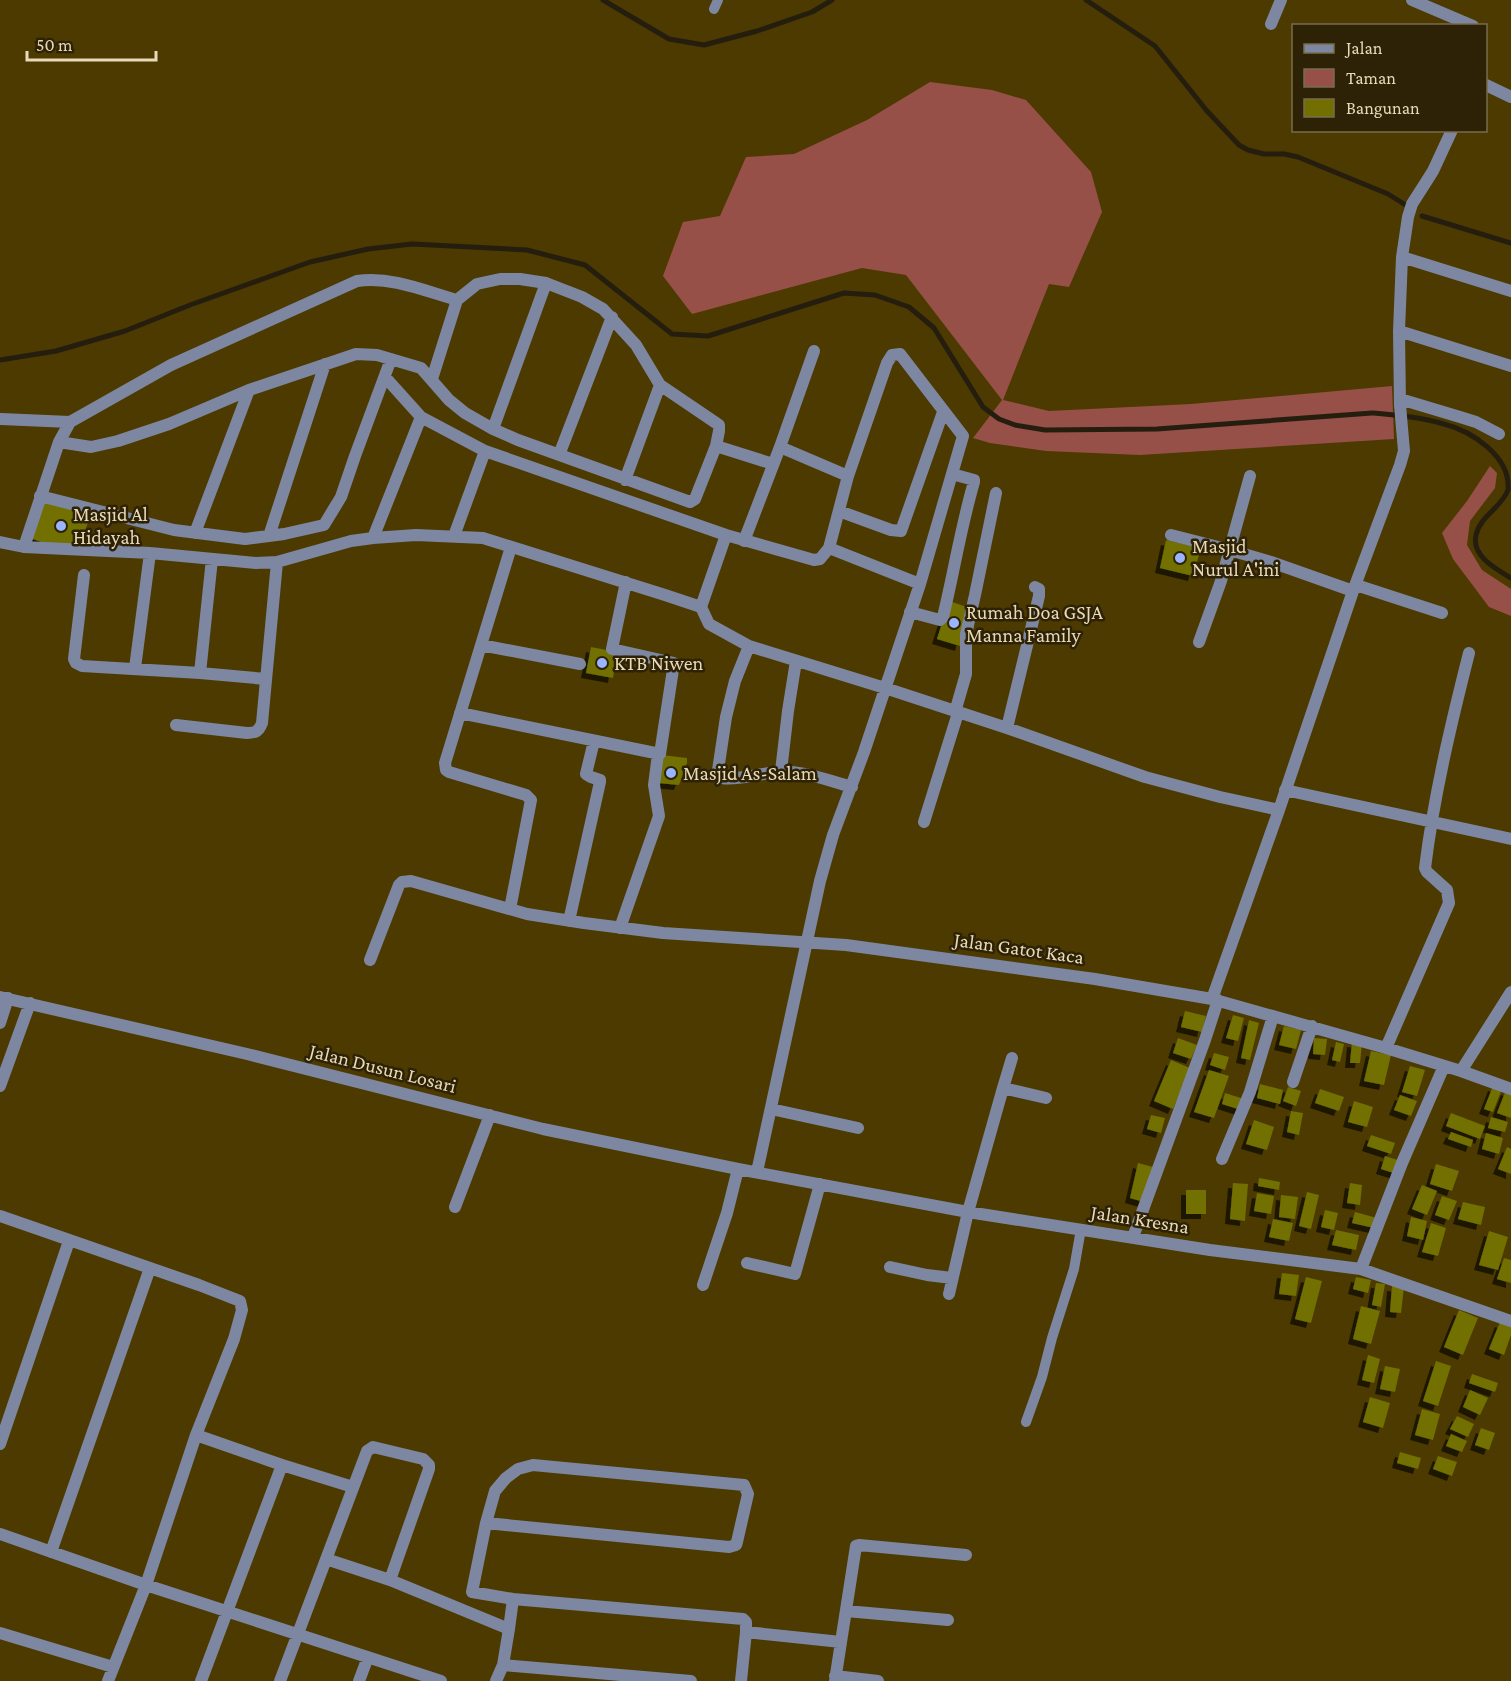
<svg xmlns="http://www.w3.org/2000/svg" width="1511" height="1681" font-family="'Crimson Pro',serif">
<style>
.green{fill:#965048}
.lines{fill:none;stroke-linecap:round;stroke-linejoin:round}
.stream{stroke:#251e0f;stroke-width:5}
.building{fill:#726f00;filter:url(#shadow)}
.lane{stroke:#7d87a2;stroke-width:10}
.street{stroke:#7d87a2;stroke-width:12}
.poi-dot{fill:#9ab5fd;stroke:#2d2205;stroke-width:2}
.labels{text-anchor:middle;stroke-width:5;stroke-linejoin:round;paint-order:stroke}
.poi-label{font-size:20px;fill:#e8dab9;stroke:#2d2205;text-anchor:start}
.street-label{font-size:20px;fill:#e8dab9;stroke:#2d2205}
</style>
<defs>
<filter id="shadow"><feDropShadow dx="-5" dy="5" stdDeviation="0" flood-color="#0009"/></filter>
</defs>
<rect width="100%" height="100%" fill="#4c3a00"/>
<path class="green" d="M930 82 992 90 1026 100 1091 172 1102 212 1069 287 1049 284 1003 400 1049 411 1191 404 1392 386 1394 439 1140 455 1046 451 990 443 973 438 1002 400 906 275 862 268 692 314 663 276 683 222 720 216 746 157 794 154 867 120Z
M1490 466 1497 473 1495 488 1470 521 1467 545 1482 570 1511 589V616L1489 607 1453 559 1442 533 1467 501Z"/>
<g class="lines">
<path class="stream" d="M603 0 669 39 704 45 757 31 812 12 832 0
M1086 0 1155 46 1207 111 1239 145 1248 150 1264 154H1284L1298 157 1388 194 1404 204
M1422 216 1511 243
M0 360 56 351 125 331 190 305 310 262 368 249 412 244 527 250 585 265 672 334 708 336 844 293 875 295 909 307 934 328 983 407 999 419 1015 425 1045 430 1157 429 1372 413C1396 415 1421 417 1444 424 1471 431 1511 456 1508 490 1502 507 1480 516 1476 535 1471 556 1496 569 1511 578"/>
</g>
<path class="building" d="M42 501 91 514 80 545 44 543 30 538Z
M1166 540 1201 548 1193 576 1160 568Z
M949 601 970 608 960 646 937 639Z
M591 647 617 652 613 678 586 673Z
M662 755 687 758V763L679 785 658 783Z
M1185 1011 1206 1016 1202 1032 1181 1027Z
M1233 1015 1244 1018 1238 1041 1226 1038Z
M1249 1020 1259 1023 1250 1060 1241 1058Z
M1284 1026 1301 1030 1296 1049 1279 1045Z
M1178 1038 1197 1045 1191 1059 1173 1053Z
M1314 1038 1327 1039 1325 1055 1313 1054Z
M1336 1042 1344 1044 1340 1062 1332 1060Z
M1352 1042 1362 1043 1360 1063H1350Z
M1371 1051 1391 1055 1384 1085 1364 1081Z
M1214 1053 1229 1057 1225 1070 1210 1065Z
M1171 1060 1190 1068 1173 1109 1154 1101Z
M1410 1066 1425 1070 1417 1096 1402 1092Z
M1209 1070 1229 1076 1214 1118 1194 1112Z
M1260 1084 1283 1090 1280 1104 1257 1098Z
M1493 1086 1502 1089 1493 1112 1484 1109Z
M1288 1087 1301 1091 1296 1106 1283 1101Z
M1320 1089 1344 1097 1339 1111 1315 1103Z
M1506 1090 1511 1092V1118L1497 1113Z
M1225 1093 1244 1099 1241 1110 1222 1104Z
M1400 1095 1417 1101 1411 1116 1394 1110Z
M1354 1101 1373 1107 1367 1127 1348 1122Z
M1291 1111 1303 1113 1299 1135 1287 1132Z
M1451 1113 1485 1126 1480 1139 1446 1126Z
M1151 1115 1165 1118 1161 1133 1147 1129Z
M1491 1117 1508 1122 1505 1132 1488 1128Z
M1254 1120 1274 1127 1267 1150 1246 1144Z
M1451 1132 1473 1140 1471 1147 1448 1139Z
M1486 1133 1503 1138 1499 1154 1482 1149Z
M1371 1135 1395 1143 1391 1154 1367 1146Z
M1507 1147 1511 1149V1174L1498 1169Z
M1385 1156 1401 1161 1397 1174 1381 1169Z
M1138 1163 1153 1167 1144 1202 1130 1198Z
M1436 1164 1459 1171 1452 1191 1430 1184Z
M1259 1178 1280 1182 1279 1190 1258 1186Z
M1233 1183 1248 1184 1245 1221 1230 1219Z
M1350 1183 1362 1185 1360 1205 1347 1203Z
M1422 1185 1437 1191 1427 1215 1412 1209Z
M1186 1190H1206V1214H1186Z
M1307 1192 1319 1195 1311 1229 1299 1226Z
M1257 1193 1274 1196 1271 1214 1254 1211Z
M1281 1195 1298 1197 1295 1219 1279 1217Z
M1442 1196 1457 1201 1449 1220 1435 1215Z
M1463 1202 1485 1207 1481 1225 1458 1219Z
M1325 1210 1338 1213 1334 1230 1321 1227Z
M1355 1212 1377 1218 1374 1228 1352 1223Z
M1411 1217 1427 1221 1423 1240 1407 1236Z
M1273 1219 1293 1223 1289 1241 1269 1237Z
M1431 1223 1446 1228 1438 1256 1422 1252Z
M1336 1230 1359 1235 1356 1250 1332 1245Z
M1489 1231 1508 1237 1498 1270 1479 1265Z
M1504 1258 1511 1260V1283L1497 1279Z
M1282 1273 1299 1275 1296 1296 1279 1294Z
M1306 1277 1322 1281 1311 1323 1295 1319Z
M1356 1277 1371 1280 1368 1293 1353 1289Z
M1376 1283 1385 1284 1381 1307 1372 1305Z
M1392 1286 1404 1287 1401 1313 1390 1312Z
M1361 1306 1380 1311 1371 1344 1353 1339Z
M1459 1310 1478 1318 1463 1355 1444 1347Z
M1500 1322 1511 1326V1335L1504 1355 1489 1349Z
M1368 1355 1380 1359 1374 1383 1362 1380Z
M1436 1361 1451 1366 1438 1406 1423 1401Z
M1385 1366 1400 1369 1395 1392 1380 1389Z
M1472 1374 1498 1383 1495 1392 1469 1383Z
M1470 1390 1488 1398 1480 1415 1463 1407Z
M1370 1397 1390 1403 1383 1428 1363 1422Z
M1422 1409 1440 1414 1433 1440 1415 1435Z
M1457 1416 1474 1424 1468 1437 1450 1429Z
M1481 1428 1495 1433 1489 1450 1475 1445Z
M1451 1434 1467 1441 1462 1452 1446 1446Z
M1400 1452 1421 1458 1418 1469 1397 1463Z
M1438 1456 1457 1462 1452 1476 1433 1469Z"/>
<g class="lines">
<path class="lane" d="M714 9 718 0
M1026 1422 1042 1377 1052 1338 1074 1269 1081 1229"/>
<path class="street" d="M1412 0 1473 26
M1271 24 1281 0
M1486 85 1511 97
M1402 257 1511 291
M1399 331 1511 366
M385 377 421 417
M432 379 457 300 477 284 500 279H520L546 283 582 297 603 309 636 345 660 385 719 425V431L716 446
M1400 399 1460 417 1476 422 1499 434
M1 419 70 422
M493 429 546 283
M59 442 91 447 118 441 169 424 249 390 356 354 377 355 421 368 449 400 465 413 493 429 518 440 690 502 695 499 716 446 773 464
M780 447 814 351
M559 455 612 317
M625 480 660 385
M40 496 174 530 245 539 284 534 324 525 341 497 355 456 391 359
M839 511 891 530 901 531 943 412
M195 533 249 390
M1171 535 1230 550 1271 562 1353 591
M269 536 325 364
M454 536 485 451
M373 538 421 417 485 451 726 535 814 560 820 559 829 548 848 476 887 363 892 355 900 354 963 436 920 584 864 752 833 835 820 881 757 1172
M744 541 780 447 848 476
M0 542 24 547 150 553 256 563 277 562 351 541 373 538 416 535 483 538 665 595 701 607 709 624 749 646 885 688 1007 728 1145 777 1220 797 1279 810
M24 547 59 442 70 422 171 365 357 281C392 276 425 291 457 300
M829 548 920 584
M84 575 74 659 76 663 82 666 200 673 266 679
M1356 585 1442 613
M701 607 726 535
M910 612 940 620 943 617C954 572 961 526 974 482V480L952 474
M1199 642 1221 581 1250 476
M481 645 580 664
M749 646 735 681 726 717 717 777C731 782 765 773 781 771 806 772 828 780 852 787
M135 668 150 553
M200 673 212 559
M955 712 966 674V634L975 595 996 493
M460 713 660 754 674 663 612 649 626 582
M176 725 247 733C256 733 259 731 262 723L277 562
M1007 728 1039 596V589L1035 587
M781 771 788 711 796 661
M1285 790 1511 839
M924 822 958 713
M510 909 531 800 526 795 449 772 446 770 445 763 511 547
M569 921 600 782V780L591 777 586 774 594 741
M620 928 659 816 654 785 658 754
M370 960 399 885 402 882 411 881 527 914 584 923 663 933 846 945 1095 979 1212 999 1386 1048 1461 1071 1511 1089
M0 997 247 1054 543 1129 738 1169 968 1212 1210 1250 1361 1269 1511 1321
M1212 999 1279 810 1353 591 1400 465 1404 451 1400 405 1399 331 1402 257 1408 217 1412 204 1433 171 1452 130
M0 1023 8 998
M1386 1048 1449 903 1447 890 1427 872 1425 868C1434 795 1451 724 1469 653
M1461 1071 1511 992
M1293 1082 1312 1026
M0 1086 30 1003
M1003 1088 1012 1058
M771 1109 858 1128
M1222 1159 1250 1092 1273 1016
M455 1207 490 1115
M0 1216 199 1285 240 1301 242 1310 234 1339 196 1435 282 1465 201 1681
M1133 1237 1205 1040 1218 1000
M747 1263 795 1274 820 1184
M890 1267 927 1275 952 1278
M1361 1269 1402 1163 1444 1066
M703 1285 727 1213 738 1169
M949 1294 968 1212 1003 1088 1046 1098
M0 1444 69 1241
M282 1465 353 1487
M486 1523 729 1547 736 1545 737 1542 748 1494 744 1485 533 1465 518 1469 506 1478 495 1491 486 1523 472 1592 513 1599 743 1619 746 1622V1632L741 1681
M0 1534 146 1585 441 1681
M51 1552 150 1268
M326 1559 390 1580 509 1629 503 1665 496 1681
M846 1611 948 1620
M509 1629 513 1599
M746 1632 841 1642 856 1546 859 1545 966 1555
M0 1633 113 1667
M503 1665 691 1681
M835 1676 878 1681
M108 1681 146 1585 196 1435
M280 1681 367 1451 373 1447 423 1459 429 1465V1469L390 1580
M359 1681 368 1657
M835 1681 841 1642"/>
</g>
<g class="poi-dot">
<circle cx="61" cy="526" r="6"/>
<circle cx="1180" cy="558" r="6"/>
<circle cx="954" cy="623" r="6"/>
<circle cx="602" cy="663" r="6"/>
<circle cx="671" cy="773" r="6"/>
</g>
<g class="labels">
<g class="poi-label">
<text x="73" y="521">Masjid Al<tspan x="73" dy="23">Hidayah</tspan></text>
<text x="1192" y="553">Masjid<tspan x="1192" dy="23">Nurul A'ini</tspan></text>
<text x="966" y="619">Rumah Doa GSJA<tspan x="966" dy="23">Manna Family</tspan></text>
<text x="614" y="670">KTB Niwen</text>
<text x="683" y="780">Masjid As-Salam</text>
</g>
<g class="street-label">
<text transform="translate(1019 948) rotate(8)" y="7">Jalan Gatot Kaca</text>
<text transform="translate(383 1068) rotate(14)" y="7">Jalan Dusun Losari</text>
<text transform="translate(1140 1219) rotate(9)" y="7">Jalan Kresna</text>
</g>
</g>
<rect x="1292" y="24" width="195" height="108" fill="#2d2205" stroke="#786c4d" stroke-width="1.5"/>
<rect x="1304" y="44" width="30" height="9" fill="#7d87a2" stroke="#786c4d" stroke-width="1.5"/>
<text x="1346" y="54" font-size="18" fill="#e8dab9">Jalan</text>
<rect x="1304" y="69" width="30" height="18" fill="#965048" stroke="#786c4d" stroke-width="1.5"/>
<text x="1346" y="84" font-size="18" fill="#e8dab9">Taman</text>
<rect x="1304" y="99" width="30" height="18" fill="#726f00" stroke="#786c4d" stroke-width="1.5"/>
<text x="1346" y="114" font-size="18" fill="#e8dab9">Bangunan</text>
<path d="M27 51v9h129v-9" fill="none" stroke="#e8dab9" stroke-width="3"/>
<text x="36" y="51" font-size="18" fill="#e8dab9" stroke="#2d2205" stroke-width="4.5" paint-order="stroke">50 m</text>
</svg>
